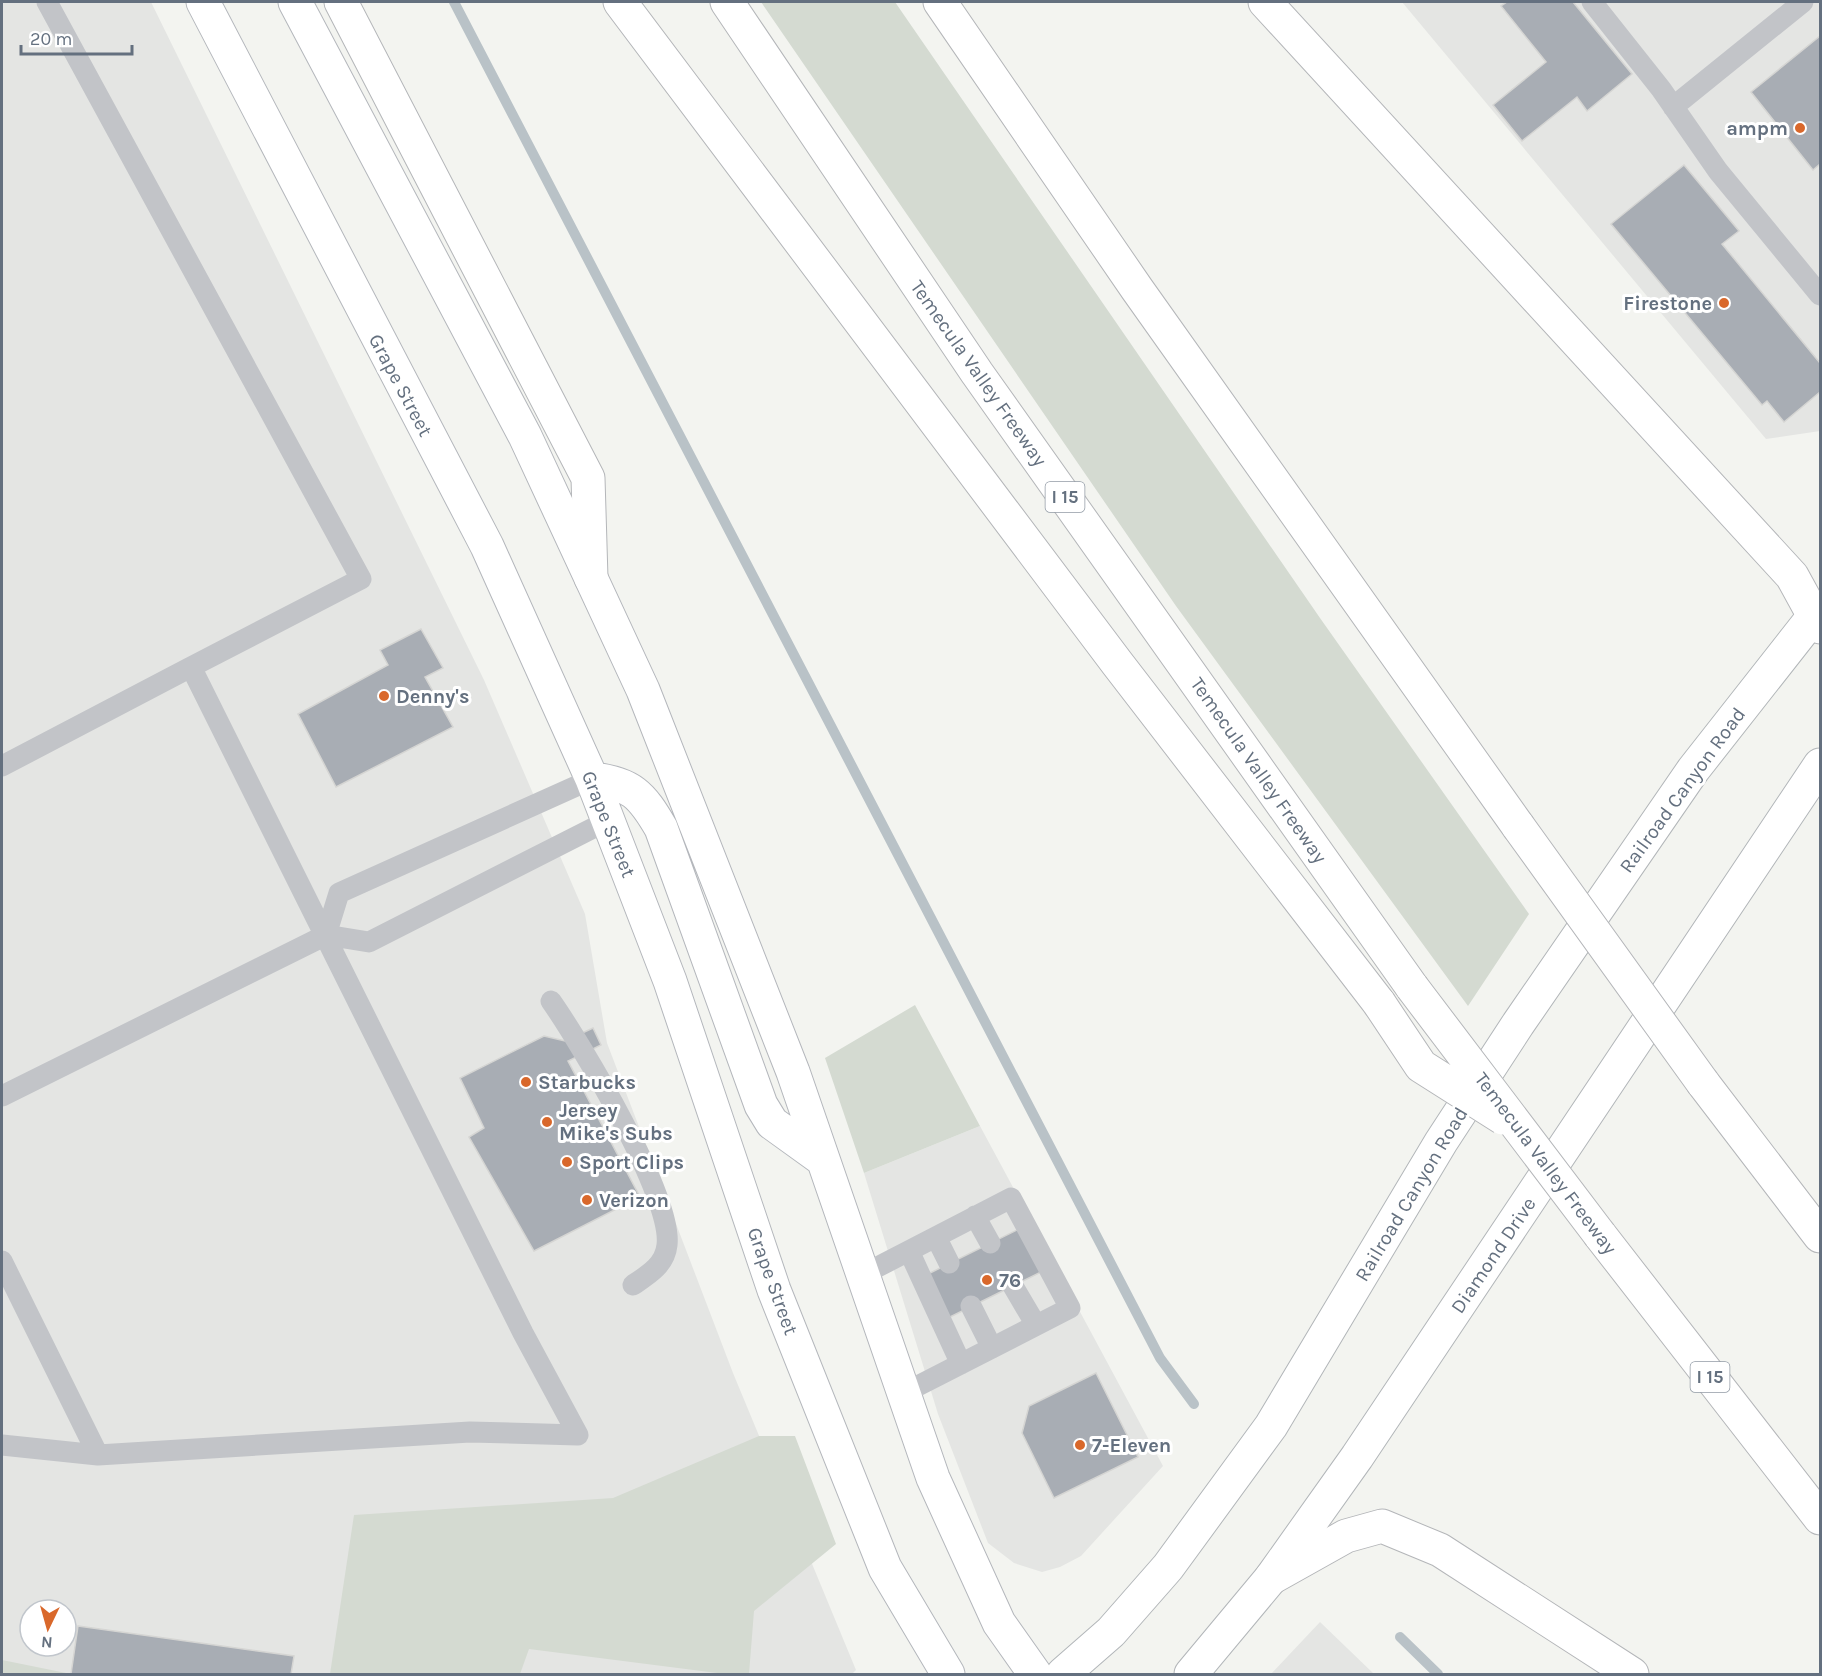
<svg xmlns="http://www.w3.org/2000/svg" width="1822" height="1676" font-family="Karla,sans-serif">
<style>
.built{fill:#e4e5e3;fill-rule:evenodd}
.green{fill:#d4dad1}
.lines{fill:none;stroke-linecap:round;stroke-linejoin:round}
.stream{stroke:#b9c2c7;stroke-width:10}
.building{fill:#a8adb4;stroke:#d5d5d3;stroke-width:1.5}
.secondary-casing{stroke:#b4b7bc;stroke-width:35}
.primary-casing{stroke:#b2b6b9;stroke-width:35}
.motorway-casing{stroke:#b4b6b9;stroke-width:35}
.service{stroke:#c2c4c8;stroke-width:21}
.secondary{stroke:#fff;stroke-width:33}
.primary{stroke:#fff;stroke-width:33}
.motorway{stroke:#fff;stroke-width:33}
.motorway-bridge-casing{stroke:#b4b6b9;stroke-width:35;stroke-linecap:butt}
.motorway-bridge{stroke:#fff;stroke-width:33}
.poi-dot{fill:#d9682b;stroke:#fff;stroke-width:2}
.labels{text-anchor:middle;stroke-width:6;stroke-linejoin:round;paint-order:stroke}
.shield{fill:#fff;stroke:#929ba5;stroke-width:1.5}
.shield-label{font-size:18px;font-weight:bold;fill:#64707f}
.poi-label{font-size:20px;font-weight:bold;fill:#64707f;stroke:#fff;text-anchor:start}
.street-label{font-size:20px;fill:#64707f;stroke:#fff}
</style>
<rect width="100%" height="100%" fill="#f3f4f0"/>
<path class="built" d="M2 2H151L484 680 585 914 607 1043 733 1373 856 1670 852 1674H2ZM30 1610H66V1646H30Z
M1402 2H1820V431L1766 439Z
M980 1126 1163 1466 1081 1556 1060 1567 1042 1572 1014 1563 988 1543 938 1414 864 1173Z
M1320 1622 1374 1674H1271Z"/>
<path class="green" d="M761 2H895L1320 618 1529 914 1468 1006 1176 606Z
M915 1005 980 1126 864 1173 825 1058Z
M759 1436H795L836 1544 754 1611 749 1674H725L529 1649 520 1674H330L354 1515 613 1498Z
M2 1660 71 1674H2Z"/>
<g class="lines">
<path class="stream" d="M454 2 1160 1358 1194 1404
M1400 1637 1438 1674"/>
</g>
<path class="building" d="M1507 2H1573L1632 74 1587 111 1577 97 1522 141 1493 105 1546 62 1501 6Z
M1820 36V164L1813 170 1751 92Z
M1684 165 1739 231 1722 244 1820 363V392L1784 422 1767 401 1762 405 1611 224Z
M421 629 443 668 425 677 453 727 336 787 298 714 388 665 380 650Z
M593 1028 601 1045 568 1061 640 1197 534 1251 469 1137 484 1128 460 1078 544 1036 565 1041Z
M1025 1226 1047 1269 946 1319 924 1276Z
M1096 1373 1138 1457 1054 1498 1022 1433 1029 1406Z
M78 1626 294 1656 291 1674H71Z"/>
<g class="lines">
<g class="secondary-casing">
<path id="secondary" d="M203 2 487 546 592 779 670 981 774 1290 885 1568 948 1674
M295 2 525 436 643 690 793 1072 933 1478 999 1623 1035 1674
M592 779C631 783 642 795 661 828L761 1105 772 1123 822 1159"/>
</g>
<g class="primary-casing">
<path id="primary" d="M1063 1674 1111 1632 1168 1567 1271 1426 1441 1142 1518 1024 1693 770 1814 616
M1191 1674 1271 1578 1357 1457 1820 765"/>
</g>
<g class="motorway-casing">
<path id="motorway" d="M341 2 588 478 591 578
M620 2 1117 663 1379 1003
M727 2 977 373 1412 987
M940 2 1137 289 1518 826
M1265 2 1792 576 1820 627
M1703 1083 1820 1236
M1600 1235 1820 1518
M1271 1578 1346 1536 1382 1526 1440 1550 1632 1674"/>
</g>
<path class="service" d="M47 2 361 579 191 667
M1592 2 1661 89 1718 171 1820 295
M1673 107 1803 2
M2 766 191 667 523 1333 578 1435 470 1432 98 1455 2 1261
M326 935 339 893 592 779
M551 1001C581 1044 673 1197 667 1245 665 1265 648 1275 633 1285
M2 1096 326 935 369 942 609 820
M975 1216 990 1243
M936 1237 949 1263
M909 1251 961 1364
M862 1275 1011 1198 1070 1308 902 1394
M1013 1286 1036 1325
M971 1306 992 1348
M2 1445 98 1455"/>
<use href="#secondary" class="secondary"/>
<use href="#primary" class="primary"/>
<use href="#motorway" class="motorway"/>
<g class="motorway-bridge-casing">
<path id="motorway-bridge" d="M1518 826 1703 1083
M1412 987 1600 1235
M1379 1003 1421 1066 1503 1118"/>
</g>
<use href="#motorway-bridge" class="motorway-bridge"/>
</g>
<g class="poi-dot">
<circle cx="1800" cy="128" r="6"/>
<circle cx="1724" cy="303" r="6"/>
<circle cx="384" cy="696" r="6"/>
<circle cx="526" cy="1082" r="6"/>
<circle cx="547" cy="1122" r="6"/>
<circle cx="567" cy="1162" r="6"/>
<circle cx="587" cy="1200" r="6"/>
<circle cx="987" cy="1280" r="6"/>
<circle cx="1080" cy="1445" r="6"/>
</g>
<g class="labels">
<g class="shield">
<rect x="1045.5" y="482" width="39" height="30" rx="4.5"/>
<rect x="1690.5" y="1362" width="39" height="30" rx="4.5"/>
</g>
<g class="shield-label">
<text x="1065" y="503">I 15</text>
<text x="1710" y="1383">I 15</text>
</g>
<g class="poi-label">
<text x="1788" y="135" text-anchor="end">ampm</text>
<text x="1712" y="310" text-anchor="end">Firestone</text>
<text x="396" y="703">Denny's</text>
<text x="538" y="1089">Starbucks</text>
<text x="559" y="1117">Jersey<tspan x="559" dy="23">Mike's Subs</tspan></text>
<text x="579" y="1169">Sport Clips</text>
<text x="599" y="1207">Verizon</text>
<text x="999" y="1287">76</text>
<text x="1092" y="1452">7-Eleven</text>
</g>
<g class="street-label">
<text transform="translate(979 373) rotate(55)" y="7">Temecula Valley Freeway</text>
<text transform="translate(401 385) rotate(62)" y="7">Grape Street</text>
<text transform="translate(1259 770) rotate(55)" y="7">Temecula Valley Freeway</text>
<text transform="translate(1682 790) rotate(-54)" y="7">Railroad Canyon Road</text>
<text transform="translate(609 824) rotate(68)" y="7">Grape Street</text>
<text transform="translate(1546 1163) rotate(53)" y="7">Temecula Valley Freeway</text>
<text transform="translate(1411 1194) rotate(-59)" y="7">Railroad Canyon Road</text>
<text transform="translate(1493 1255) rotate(-56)" y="7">Diamond Drive</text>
<text transform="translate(773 1281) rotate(70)" y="7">Grape Street</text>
</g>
</g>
<rect width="1822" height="1676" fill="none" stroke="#64707f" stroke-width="6"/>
<g transform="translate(48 1628) rotate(185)"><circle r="28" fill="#ffffff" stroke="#c1c6cc" stroke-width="1.5"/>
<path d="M0-4.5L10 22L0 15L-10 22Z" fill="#d9682b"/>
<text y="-9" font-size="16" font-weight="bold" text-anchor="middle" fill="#64707f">N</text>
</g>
<path d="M21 45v9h111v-9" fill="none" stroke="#64707f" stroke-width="3"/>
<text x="30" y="45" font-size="18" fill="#64707f" stroke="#ffffff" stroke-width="4.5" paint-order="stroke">20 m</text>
</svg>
